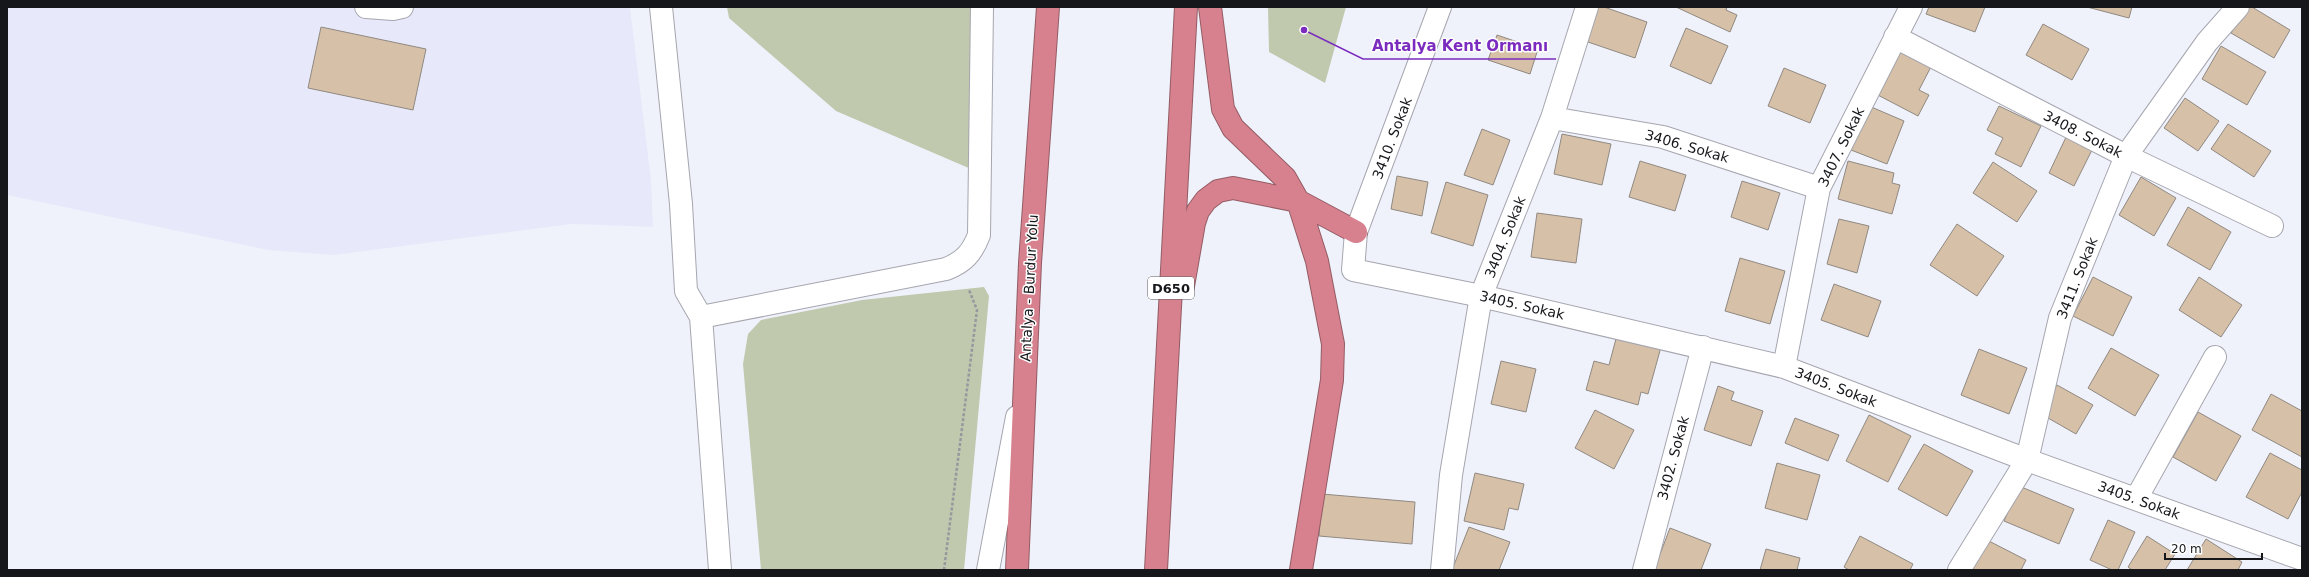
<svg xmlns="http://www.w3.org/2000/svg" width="2309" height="577" font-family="'DejaVu Sans',sans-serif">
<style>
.built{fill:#e7e9fa}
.green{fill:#c0c8ae}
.building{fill:#d6c0a8;stroke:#908982}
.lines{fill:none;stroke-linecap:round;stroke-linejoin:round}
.minor-casing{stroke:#a5a6af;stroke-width:24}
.highway-casing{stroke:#935c65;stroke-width:24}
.path{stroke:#96989e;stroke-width:2.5;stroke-dasharray:3 2;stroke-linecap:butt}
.minor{stroke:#fff;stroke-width:22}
.highway{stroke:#d7818e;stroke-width:22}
.labels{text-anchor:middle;stroke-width:3;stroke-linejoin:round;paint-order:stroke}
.shield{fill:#fff;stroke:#5c5d5f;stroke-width:1}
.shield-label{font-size:13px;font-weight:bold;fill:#16171a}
.street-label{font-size:14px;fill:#16171a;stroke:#fff}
.leader{fill:none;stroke:#7b2cbf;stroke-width:1.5}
.callout-dot{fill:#7b2cbf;stroke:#fff;stroke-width:1.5}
.callout-label{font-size:15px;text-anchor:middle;font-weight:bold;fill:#7b2cbf;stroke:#fff;stroke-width:3;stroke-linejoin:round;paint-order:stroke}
</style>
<rect width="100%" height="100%" fill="#f0f2fb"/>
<path class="built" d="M7 7H630L651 180 653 227 572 224 334 255 268 250 7 195Z"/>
<path class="green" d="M727 7H976L971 169 836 111 729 18Z
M1268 7H1346L1325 83 1269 52Z
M984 287 989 296 964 570H761L743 364 748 334 761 320 862 300Z"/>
<path class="building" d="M1597 7H1604L1647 22 1635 58 1585 41Z
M1676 7H1727L1726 10 1737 15 1730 32Z
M1929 7H1985L1975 32 1926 14Z
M2087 7H2132L2129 18Z
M2246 7H2252L2290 30 2274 58 2231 33Z
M2043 24 2089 49 2072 80 2026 55Z
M321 27 426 49 413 110 308 88Z
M1686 28 1728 46 1711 84 1670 66Z
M1497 35 1538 49 1530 74 1488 60Z
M1900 44 1934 61 1919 90 1929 95 1918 116 1874 93Z
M2221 46 2266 72 2247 105 2202 79Z
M1784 68 1826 85 1810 123 1768 106Z
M2185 98 2219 121 2198 151 2164 128Z
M1869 106 1904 121 1887 164 1851 150Z
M1999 106 2041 126 2021 167 1995 154 2003 138 1987 130Z
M2228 124 2271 151 2254 177 2211 149Z
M1482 129 1510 140 1493 185 1464 175Z
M1562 134 1611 144 1602 185 1554 174Z
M2067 135 2093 148 2074 186 2049 173Z
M1640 161 1686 175 1675 211 1629 197Z
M1848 161 1894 173 1892 183 1900 185 1892 214 1838 199Z
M1993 162 2037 191 2017 222 1973 193Z
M1397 176 1428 182 1422 216 1391 209Z
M2141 177 2176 198 2154 236 2119 215Z
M1742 181 1780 193 1768 230 1731 217Z
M1446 182 1488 195 1473 246 1431 233Z
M2188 207 2231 232 2210 270 2167 245Z
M1537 213 1582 219 1576 263 1531 257Z
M1839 219 1869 226 1857 273 1827 264Z
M1957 224 2004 256 1977 296 1930 265Z
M1740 258 1785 271 1770 324 1725 311Z
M2093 277 2132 297 2113 336 2073 316Z
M2199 277 2242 305 2221 337 2179 310Z
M1834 284 1881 301 1868 337 1821 320Z
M1617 335 1661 347 1648 394 1641 392 1638 405 1586 390 1594 361 1609 365Z
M2111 348 2159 375 2135 416 2088 388Z
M1979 349 2027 368 2009 414 1961 395Z
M1501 361 1536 369 1526 412 1491 404Z
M2057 385 2093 405 2076 434 2041 414Z
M1718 386 1734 392 1731 400 1763 411 1751 446 1704 430Z
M2271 394 2302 411V457L2252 430Z
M1595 410 1634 430 1614 469 1575 448Z
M2198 412 2241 436 2216 481 2173 457Z
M1869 415 1911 436 1888 482 1846 461Z
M1795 418 1839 435 1828 461 1785 443Z
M1924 444 1973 471 1947 516 1898 489Z
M2270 453 2302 470V492L2288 519 2246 497Z
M1777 463 1820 475 1807 520 1765 508Z
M1475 473 1524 484 1518 510 1509 508 1504 530 1464 521Z
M2019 486 2074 509 2059 544 2004 521Z
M1322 494 1415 502 1412 544 1319 536Z
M2108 520 2135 532 2118 570H2112L2090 560Z
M1469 527 1510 542 1499 570H1452Z
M1670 528 1711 544 1701 570H1654Z
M1860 536 1913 564 1910 570H1849L1844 567Z
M2147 536 2175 554 2165 570H2132L2128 567Z
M1985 539 2026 560 2021 570H1969Z
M2206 539 2242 562 2238 570H2187Z
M1766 549 1800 558 1797 570H1760Z"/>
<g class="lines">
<g class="minor-casing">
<path id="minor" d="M366 7 393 9 402 7
M661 7 681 204 686 291 701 317 720 570
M1440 7 1356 232 1353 270 1481 296 1784 367 2027 460 2302 559
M1895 37 2126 156 2272 226
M1552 118 1663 137 1819 188
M701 317 946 269C964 262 972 253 979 235L982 7
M1784 367 1819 188 1911 7
M2136 499 2215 357
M988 570 1017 417
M1442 570 1451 475 1481 296 1552 118 1587 7
M1644 570 1703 347
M1959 570 2027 460 2060 318 2126 156 2207 42 2238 7"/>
</g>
<g class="highway-casing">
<path id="highway" d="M1210 7 1223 109 1233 128 1285 178 1298 201 1317 261 1333 344 1332 380 1301 570
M1183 286 1194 223 1198 211 1206 200 1218 191 1233 188 1298 201 1356 232
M1017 570 1030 263 1048 7
M1156 570 1186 7"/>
</g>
<path class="path" d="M944 570 977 310 969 290"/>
<use href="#minor" class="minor"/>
<use href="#highway" class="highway"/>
</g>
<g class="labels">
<rect class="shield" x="1148" y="277" width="46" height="22" rx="3"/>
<g class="shield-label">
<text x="1171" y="293">D650</text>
</g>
<g class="street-label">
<text transform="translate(2083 134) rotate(27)" y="5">3408. Sokak</text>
<text transform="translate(1392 138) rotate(-69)" y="5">3410. Sokak</text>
<text transform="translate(1687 146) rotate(16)" y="5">3406. Sokak</text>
<text transform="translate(1841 147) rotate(-64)" y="5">3407. Sokak</text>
<text transform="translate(1505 237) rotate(-68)" y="5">3404. Sokak</text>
<text transform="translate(2077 278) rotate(-68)" y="5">3411. Sokak</text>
<text transform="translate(1029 288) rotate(-87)" y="5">Antalya - Burdur Yolu</text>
<text transform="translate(1522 305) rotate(13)" y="5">3405. Sokak</text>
<text transform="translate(1836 387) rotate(21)" y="5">3405. Sokak</text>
<text transform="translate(1673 458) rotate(-75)" y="5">3402. Sokak</text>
<text transform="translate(2139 500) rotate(20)" y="5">3405. Sokak</text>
</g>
</g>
<path class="leader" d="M1304 30L1363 59H1556"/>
<circle class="callout-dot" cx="1304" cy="30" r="4"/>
<g class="callout-label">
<text x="1460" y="51">Antalya Kent Ormanı</text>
</g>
<rect width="2309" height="577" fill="none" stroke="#16171a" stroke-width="16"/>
<path d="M2165 553v6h97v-6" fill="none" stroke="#16171a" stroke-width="2"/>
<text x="2171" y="553" font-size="12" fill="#16171a" stroke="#ffffff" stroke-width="3" paint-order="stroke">20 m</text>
</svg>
